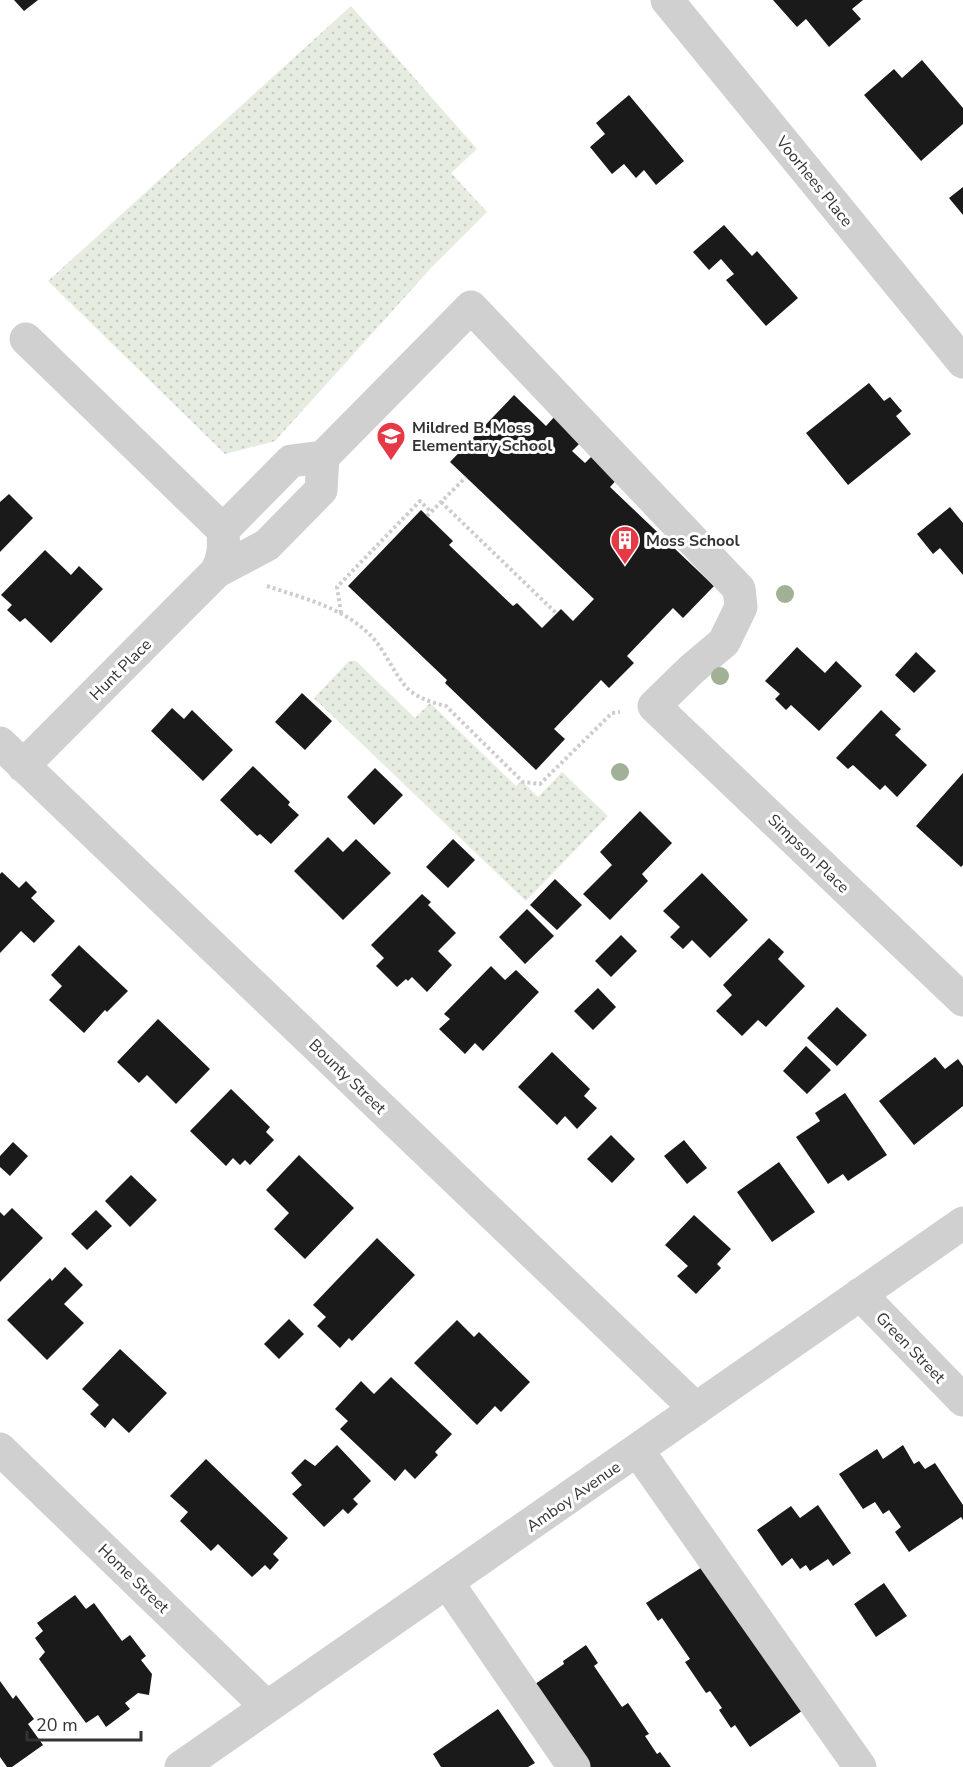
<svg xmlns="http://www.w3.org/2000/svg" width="963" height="1767" font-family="'Nunito Sans',sans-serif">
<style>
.park{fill:url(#park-dots)}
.building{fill:#1a1a1a}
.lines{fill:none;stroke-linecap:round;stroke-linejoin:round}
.path{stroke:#cdcdcd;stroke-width:4;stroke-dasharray:3 3;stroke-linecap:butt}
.minor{stroke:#d0d0d0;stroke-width:33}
.tree{fill:#a2b095}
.labels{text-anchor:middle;stroke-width:6;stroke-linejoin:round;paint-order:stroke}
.street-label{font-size:16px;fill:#333;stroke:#fff}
.poi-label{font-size:16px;font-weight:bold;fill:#333;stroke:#fff;text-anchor:start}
</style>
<defs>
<pattern id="park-dots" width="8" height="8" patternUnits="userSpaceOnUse" patternTransform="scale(1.5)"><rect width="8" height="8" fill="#e6ecdf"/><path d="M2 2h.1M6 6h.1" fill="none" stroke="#c6cbc0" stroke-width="1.8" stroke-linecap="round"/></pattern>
</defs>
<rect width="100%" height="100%" fill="#fff"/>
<path class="park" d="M351 6 477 149 451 173 487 212 432 267 275 441 225 454 48 281Z
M349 661H356L415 718 430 703 516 786 522 781 538 797 562 772 608 816 526 901 314 698Z"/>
<path class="building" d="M14 0H38L24 11Z
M773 0H863L852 9 861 19 829 47 806 19 797 27Z
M922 60 963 108V124L921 161 864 95 894 69 902 78Z
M629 95 684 161 656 185 644 170 636 178 624 164 612 174 590 147 605 134 596 123Z
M963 187V215L949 198Z
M724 225 752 256 757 251 798 298 766 326 726 280 734 274 721 259 709 270 693 252Z
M869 383 884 401 890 397 902 411 896 416 911 434 848 485 806 433Z
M514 395 546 426 556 415 583 440 572 451 585 463 595 453 620 476 610 487 714 586 683 618 673 608 627 656 634 663 609 688 601 680 554 729 565 739 536 770 445 683 447 680 348 586 421 510 453 541 449 545 513 606 517 603 542 628 561 609 573 621 594 599 450 462Z
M9 494 33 518 0 552V502Z
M950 507 963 523V575L940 548 933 554 917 534Z
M45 550 71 575 79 566 103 589 51 643 25 618 20 622 7 610 12 605 1 595Z
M797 647 825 673 836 661 862 686 819 731 791 705 786 710 775 699 780 694 765 681Z
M916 652 936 671 914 693 895 675Z
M302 693 332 721 305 750 275 722Z
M172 708 184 719 192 710 233 750 203 781 151 731Z
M881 710 901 729 895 735 927 765 897 797 885 785 880 790 853 765 848 769 836 758Z
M253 766 290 802 288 805 299 815 271 844 260 834 257 836 220 800Z
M375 768 403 795 374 825 347 797Z
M963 773V865L961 867 916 826Z
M640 811 672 843 642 874 648 881 610 920 583 894 612 865 600 852Z
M328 837 343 852 356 839 391 873 343 920 294 871Z
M453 839 475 860 448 888 426 867Z
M2 872 19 888 26 881 37 892 31 898 55 921 34 943 21 931 0 953V874Z
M702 873 748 920 710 958 692 940 683 949 670 937 680 927 663 911Z
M555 879 582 905 557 930 530 905Z
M422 894 431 902 428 905 456 933 438 951 452 965 427 992 412 977 408 981 406 979 397 987 376 966 384 958 371 945Z
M527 909 554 936 525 964 499 937Z
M621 935 637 951 611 977 595 961Z
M769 938 784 952 778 959 805 986 766 1027 758 1020 742 1036 716 1011 732 995 723 985Z
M79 945 128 991 107 1012 105 1010 84 1033 49 1000 62 986 51 975Z
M491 966 505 980 516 970 539 992 483 1051 475 1043 465 1054 439 1029 450 1019 444 1014Z
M598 988 616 1007 593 1030 574 1011Z
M837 1007 867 1035 837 1066 807 1038Z
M158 1019 210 1069 176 1104 147 1075 139 1083 117 1062Z
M806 1046 831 1070 807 1094 783 1071Z
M552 1052 590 1089 584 1096 597 1108 577 1129 565 1116 557 1125 518 1087Z
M935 1057 945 1069 958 1059 963 1066V1106L914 1145 879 1101Z
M231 1089 270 1127 266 1132 274 1140 250 1165 245 1160 240 1165 233 1158 226 1166 190 1131Z
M845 1093 887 1155 848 1181 843 1174 828 1184 796 1137 820 1121 815 1113Z
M611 1135 635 1159 612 1183 587 1159Z
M684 1140 707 1168 687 1184 664 1156Z
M13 1142 28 1156 10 1176 0 1167V1156Z
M299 1155 354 1208 305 1259 274 1229 289 1213 266 1190Z
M779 1162 815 1212 772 1242 737 1192Z
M131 1175 157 1200 130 1227 105 1201Z
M12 1208 43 1238 0 1282V1212L4 1216Z
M96 1210 112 1226 87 1250 71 1234Z
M694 1215 731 1249 717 1264 721 1268 696 1294 677 1276 688 1266 665 1245Z
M377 1238 415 1275 352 1341 349 1338 340 1348 317 1326 326 1317 313 1305Z
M65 1267 83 1285 64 1304 84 1323 47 1360 7 1320 50 1278 52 1281Z
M289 1319 304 1334 279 1359 264 1344Z
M457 1320 474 1337 479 1332 530 1382 501 1412 495 1406 477 1425 414 1363Z
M120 1349 167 1393 129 1433 113 1418 105 1428 90 1414 99 1405 82 1389Z
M391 1377 452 1434 435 1452 438 1455 415 1479 405 1469 395 1481 340 1429 348 1421 335 1409 361 1381 374 1394Z
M337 1445 371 1481 353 1499 358 1504 348 1514 343 1509 324 1527 292 1494 302 1485 291 1473 305 1459 315 1466Z
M903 1445 914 1464 919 1461 925 1469 935 1463 963 1505V1520L961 1517 909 1552 895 1532 901 1527 889 1510 883 1514 875 1502 863 1509 839 1474 877 1449 883 1459Z
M206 1459 288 1538 273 1554 279 1560 270 1570 265 1565 252 1577 218 1544 211 1551 180 1521 188 1512 170 1496Z
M818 1505 851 1553 833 1566 828 1559 810 1571 806 1565 800 1569 792 1558 782 1566 757 1530 791 1506 800 1518Z
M707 1564 806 1708 750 1747 735 1725 731 1728 719 1710 722 1708 710 1691 706 1693 685 1662 690 1659 662 1618 658 1621 646 1603Z
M884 1583 907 1616 876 1637 854 1604Z
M75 1595 86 1609 94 1603 122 1641 130 1635 146 1656 141 1660 152 1674 149 1695 138 1693 125 1703 130 1709 106 1727 98 1715 86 1723 39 1659 45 1652 35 1638 43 1631 37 1623Z
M586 1645 598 1663 594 1666 622 1707 628 1703 649 1734 645 1736 657 1754 660 1752 671 1767H582L528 1689 564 1664 563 1661Z
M0 1681 13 1699 16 1695 34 1719 28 1724 43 1745 12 1767H7L0 1757Z
M498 1709 535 1763 528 1767H441L433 1754Z"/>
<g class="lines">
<path class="path" d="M441 502 556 613
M427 516 466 477
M267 586C302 598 339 606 367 632 385 648 392 672 408 689 418 698 433 703 446 706L523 782 540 784 612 713 620 712
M341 613 337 587 420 501 431 512"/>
<path class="minor" d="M667 0 963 362
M323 457 471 307 739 589 741 607 724 642 692 669 654 706 963 1000
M216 572 267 545 321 490 323 457 291 461 223 530
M0 743 696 1409
M23 766 216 572C224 558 224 547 223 530L26 339
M860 1294 963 1400
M0 1449 267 1707
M638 1451 860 1767
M447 1582 574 1767
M181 1767 963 1223"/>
</g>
<g class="tree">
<circle cx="785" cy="594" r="9"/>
<circle cx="720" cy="676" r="9"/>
<circle cx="620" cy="772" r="9"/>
</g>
<defs>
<g id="school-pin" transform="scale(1.5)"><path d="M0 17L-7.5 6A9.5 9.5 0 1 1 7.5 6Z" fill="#e63946" stroke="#fff"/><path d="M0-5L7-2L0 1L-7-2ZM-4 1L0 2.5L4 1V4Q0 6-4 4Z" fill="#fff"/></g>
<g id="building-pin" transform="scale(1.5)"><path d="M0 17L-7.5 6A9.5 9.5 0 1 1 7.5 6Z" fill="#e63946" stroke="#fff"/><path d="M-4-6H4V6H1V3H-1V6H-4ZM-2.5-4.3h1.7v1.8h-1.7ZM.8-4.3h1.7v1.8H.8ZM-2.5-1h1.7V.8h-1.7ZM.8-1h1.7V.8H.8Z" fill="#fff"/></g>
</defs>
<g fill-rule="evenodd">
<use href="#school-pin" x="391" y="436"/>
<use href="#building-pin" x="625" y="540"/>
</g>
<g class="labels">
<g class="street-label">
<text transform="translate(815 181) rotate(51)" y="6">Voorhees Place</text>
<text transform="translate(120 669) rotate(-45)" y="6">Hunt Place</text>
<text transform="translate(809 853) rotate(44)" y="6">Simpson Place</text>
<text transform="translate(348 1076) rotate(44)" y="6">Bounty Street</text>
<text transform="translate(911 1347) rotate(46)" y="6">Green Street</text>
<text transform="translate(573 1496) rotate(-35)" y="6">Amboy Avenue</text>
<text transform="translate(134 1578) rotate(44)" y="6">Home Street</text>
</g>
<g class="poi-label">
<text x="412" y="433">Mildred B. Moss<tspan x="412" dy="18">Elementary School</tspan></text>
<text x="646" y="546">Moss School</text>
</g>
</g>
<path d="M27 1731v9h114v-9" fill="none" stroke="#333333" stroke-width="3"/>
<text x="36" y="1731" font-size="18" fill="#333333" stroke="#ffffff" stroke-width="4.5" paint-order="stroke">20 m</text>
</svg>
